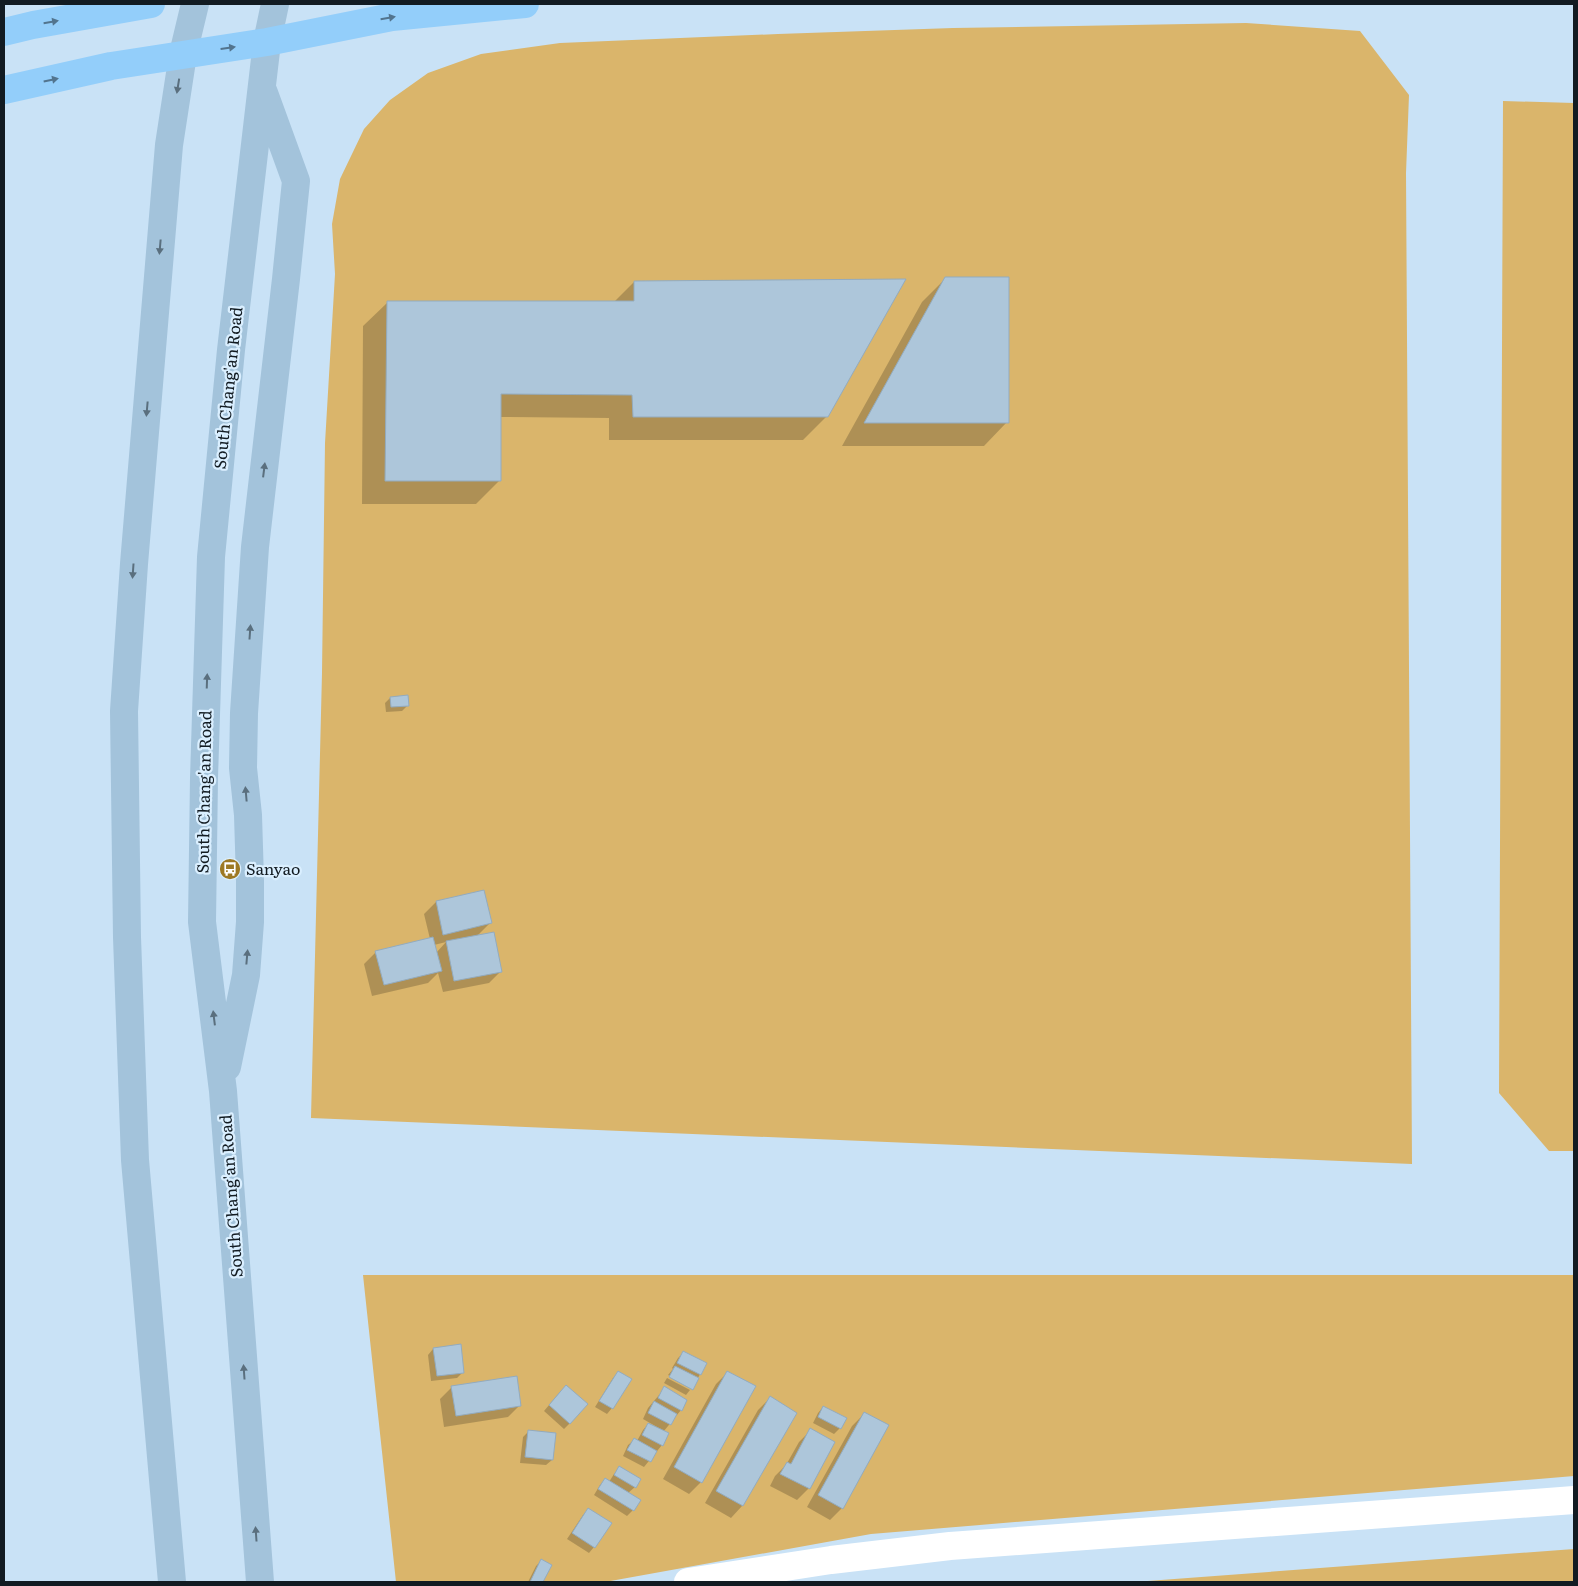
<svg xmlns="http://www.w3.org/2000/svg" width="1578" height="1586" font-family="Literata,serif">
<style>
.green{fill:#dab56b}
.shadow{fill:#0003;fill-rule:evenodd}
.building{fill:#adc6da;stroke:#93abbe}
.lines{fill:none;stroke-linecap:round;stroke-linejoin:round}
.minor{stroke:#fff;stroke-width:28}
.major{stroke:#a3c3db;stroke-width:28}
.highway{stroke:#93cefa;stroke-width:28}
.oneway{fill:#52748e}
.oneway2{fill:#5a6f7e}
.labels{text-anchor:middle;stroke-width:4.5;stroke-linejoin:round;paint-order:stroke}
.street-label{font-size:16px;fill:#121b22;stroke:#daefff}
.poi-label{font-size:16px;fill:#121b22;stroke:#daefff;text-anchor:start}
</style>
<rect width="100%" height="100%" fill="#c9e2f6"/>
<path class="green" d="M1246 23 1360 31 1409 95 1406 173 1412 1164 311 1118 322 673 325 443 335 274 332 224 340 179 364 129 390 100 428 73 481 54 560 43 778 34 953 28Z
M1503 101 1574 103V1151H1549L1499 1093Z
M363 1275H1574V1476L871 1534 605 1582H396Z
M1574 1549V1582H1134Z"/>
<path class="shadow" d="M946 278 1007 422 984 446H842L922 302Z
M634 282 827 416 803 440H609V418L500 417V480L476 504H362L363 326 387 303H613Z
M390 698 408 705 402 711 386 712 385 703Z
M436 902 490 923 477 936 501 971 489 983 443 992 438 973 428 983 372 996 364 964 376 952 430 939 424 914ZM446 942 436 953 434 945Z
M433 1349 463 1372 457 1378 431 1381 428 1355Z
M684 1352 706 1364 692 1388 668 1375 673 1369 672 1368 678 1358Z
M619 1372 612 1408 607 1414 595 1407 613 1378Z
M728 1372 701 1482 689 1494 663 1479 716 1384Z
M667 1378 690 1390 686 1395 664 1383Z
M452 1387 520 1405 508 1417 444 1427 440 1399Z
M665 1388 681 1410 664 1431 643 1419 648 1408Z
M560 1392 570 1423 564 1429 544 1411Z
M770 1398 742 1506 731 1518 705 1503 758 1410Z
M823 1407 840 1428 834 1434 813 1423 818 1413Z
M864 1414 842 1508 830 1520 807 1507 852 1426Z
M648 1424 662 1445 644 1467 623 1456 628 1445 634 1440 637 1441 643 1430Z
M811 1430 833 1442 809 1488 797 1500 770 1486 775 1476 786 1465 799 1442Z
M529 1431 552 1460 546 1465 520 1463 523 1437Z
M619 1468 635 1487 628 1493 633 1510 627 1516 594 1495 600 1485 606 1479 609 1482 614 1474Z
M588 1510 594 1547 589 1553 567 1539 583 1515Z
M541 1561 550 1565 542 1582H528L536 1566Z"/>
<path class="building" d="M945 277H1009V423H864Z
M906 279 828 417H633L632 395 501 394V481H385L387 301H634V281Z
M408 695 409 706 391 707 390 697Z
M484 890 492 923 443 935 436 901Z
M494 932 502 972 454 981 446 941Z
M433 937 442 971 384 985 375 951Z
M461 1344 464 1373 437 1376 433 1348Z
M683 1351 707 1363 701 1375 677 1363Z
M675 1366 699 1378 693 1390 669 1377Z
M618 1371 632 1379 613 1409 599 1401Z
M727 1371 756 1386 702 1483 674 1467Z
M517 1376 521 1406 456 1416 451 1386Z
M566 1385 588 1404 570 1424 549 1405Z
M664 1386 687 1400 682 1411 658 1398Z
M770 1396 797 1413 743 1506 716 1491Z
M654 1401 677 1414 671 1425 648 1413Z
M823 1406 847 1418 841 1429 818 1417Z
M864 1412 889 1425 843 1509 818 1495Z
M648 1423 669 1433 663 1446 642 1435Z
M810 1428 835 1442 810 1489 780 1474 787 1462 791 1464Z
M528 1430 556 1433 553 1460 525 1457Z
M634 1438 657 1451 651 1462 627 1450Z
M619 1466 641 1479 636 1488 614 1475Z
M605 1478 641 1500 634 1511 598 1489Z
M588 1508 612 1523 595 1548 572 1533Z
M541 1559 552 1565 543 1582H530Z"/>
<g class="lines">
<path class="minor" d="M688 1582 831 1560 950 1546 1574 1500"/>
<path class="major" d="M227 1067 246 975 250 922V880L248 815 243 768 244 713 255 547 286 279 296 181 264 93
M172 1582 135 1160 127 937 124 711 134 564 169 145 183 54 195 4
M260 1582 223 1091 202 922 204 778 211 557 231 350 267 42 275 4"/>
<path class="highway" d="M4 32 33 25 151 4
M4 90 111 66 267 42 392 17 525 4"/>
</g>
<defs><path id="oneway-solid" d="M-6-.8H1V-3.2L6.5 0L1 3.2V.8H-6Z" transform="scale(1.25)"/></defs>
<g class="oneway">
<use href="#oneway-solid" transform="translate(388 18) rotate(-10)"/>
<use href="#oneway-solid" transform="translate(51 22) rotate(-10)"/>
<use href="#oneway-solid" transform="translate(228 48) rotate(-8)"/>
<use href="#oneway-solid" transform="translate(51 80) rotate(-12)"/>
</g>
<g class="oneway2">
<use href="#oneway-solid" transform="translate(178 86) rotate(99)"/>
<use href="#oneway-solid" transform="translate(160 247) rotate(95)"/>
<use href="#oneway-solid" transform="translate(147 409) rotate(95)"/>
<use href="#oneway-solid" transform="translate(264 470) rotate(-83)"/>
<use href="#oneway-solid" transform="translate(133 571) rotate(94)"/>
<use href="#oneway-solid" transform="translate(250 632) rotate(-86)"/>
<use href="#oneway-solid" transform="translate(207 681) rotate(-88)"/>
<use href="#oneway-solid" transform="translate(246 794) rotate(-95)"/>
<use href="#oneway-solid" transform="translate(247 957) rotate(-85)"/>
<use href="#oneway-solid" transform="translate(214 1018) rotate(-97)"/>
<use href="#oneway-solid" transform="translate(244 1372) rotate(-94)"/>
<use href="#oneway-solid" transform="translate(256 1534) rotate(-94)"/>
</g>
<defs>
<g id="bus-disc" transform="scale(1.125)"><circle r="9.5" fill="#9d7924" stroke="#daefff"/><path d="M-5-6H5V4H4V6H2V4H-2V6H-4V4H-5ZM-3.5-4V0h7V-4ZM-3.5 1.2v1.5H-2V1.2ZM2 1.2v1.5H3.5V1.2Z" fill="#fff"/></g>
</defs>
<g fill-rule="evenodd">
<use href="#bus-disc" x="230" y="869"/>
</g>
<g class="labels">
<g class="street-label">
<text transform="translate(228 388) rotate(-84)" y="6">South Chang'an Road</text>
<text transform="translate(204 792) rotate(-89)" y="6">South Chang'an Road</text>
<text transform="translate(231 1196) rotate(-94)" y="6">South Chang'an Road</text>
</g>
<g class="poi-label">
<text x="246" y="875">Sanyao</text>
</g>
</g>
<rect width="1578" height="1586" fill="none" stroke="#121b22" stroke-width="10"/>
</svg>
